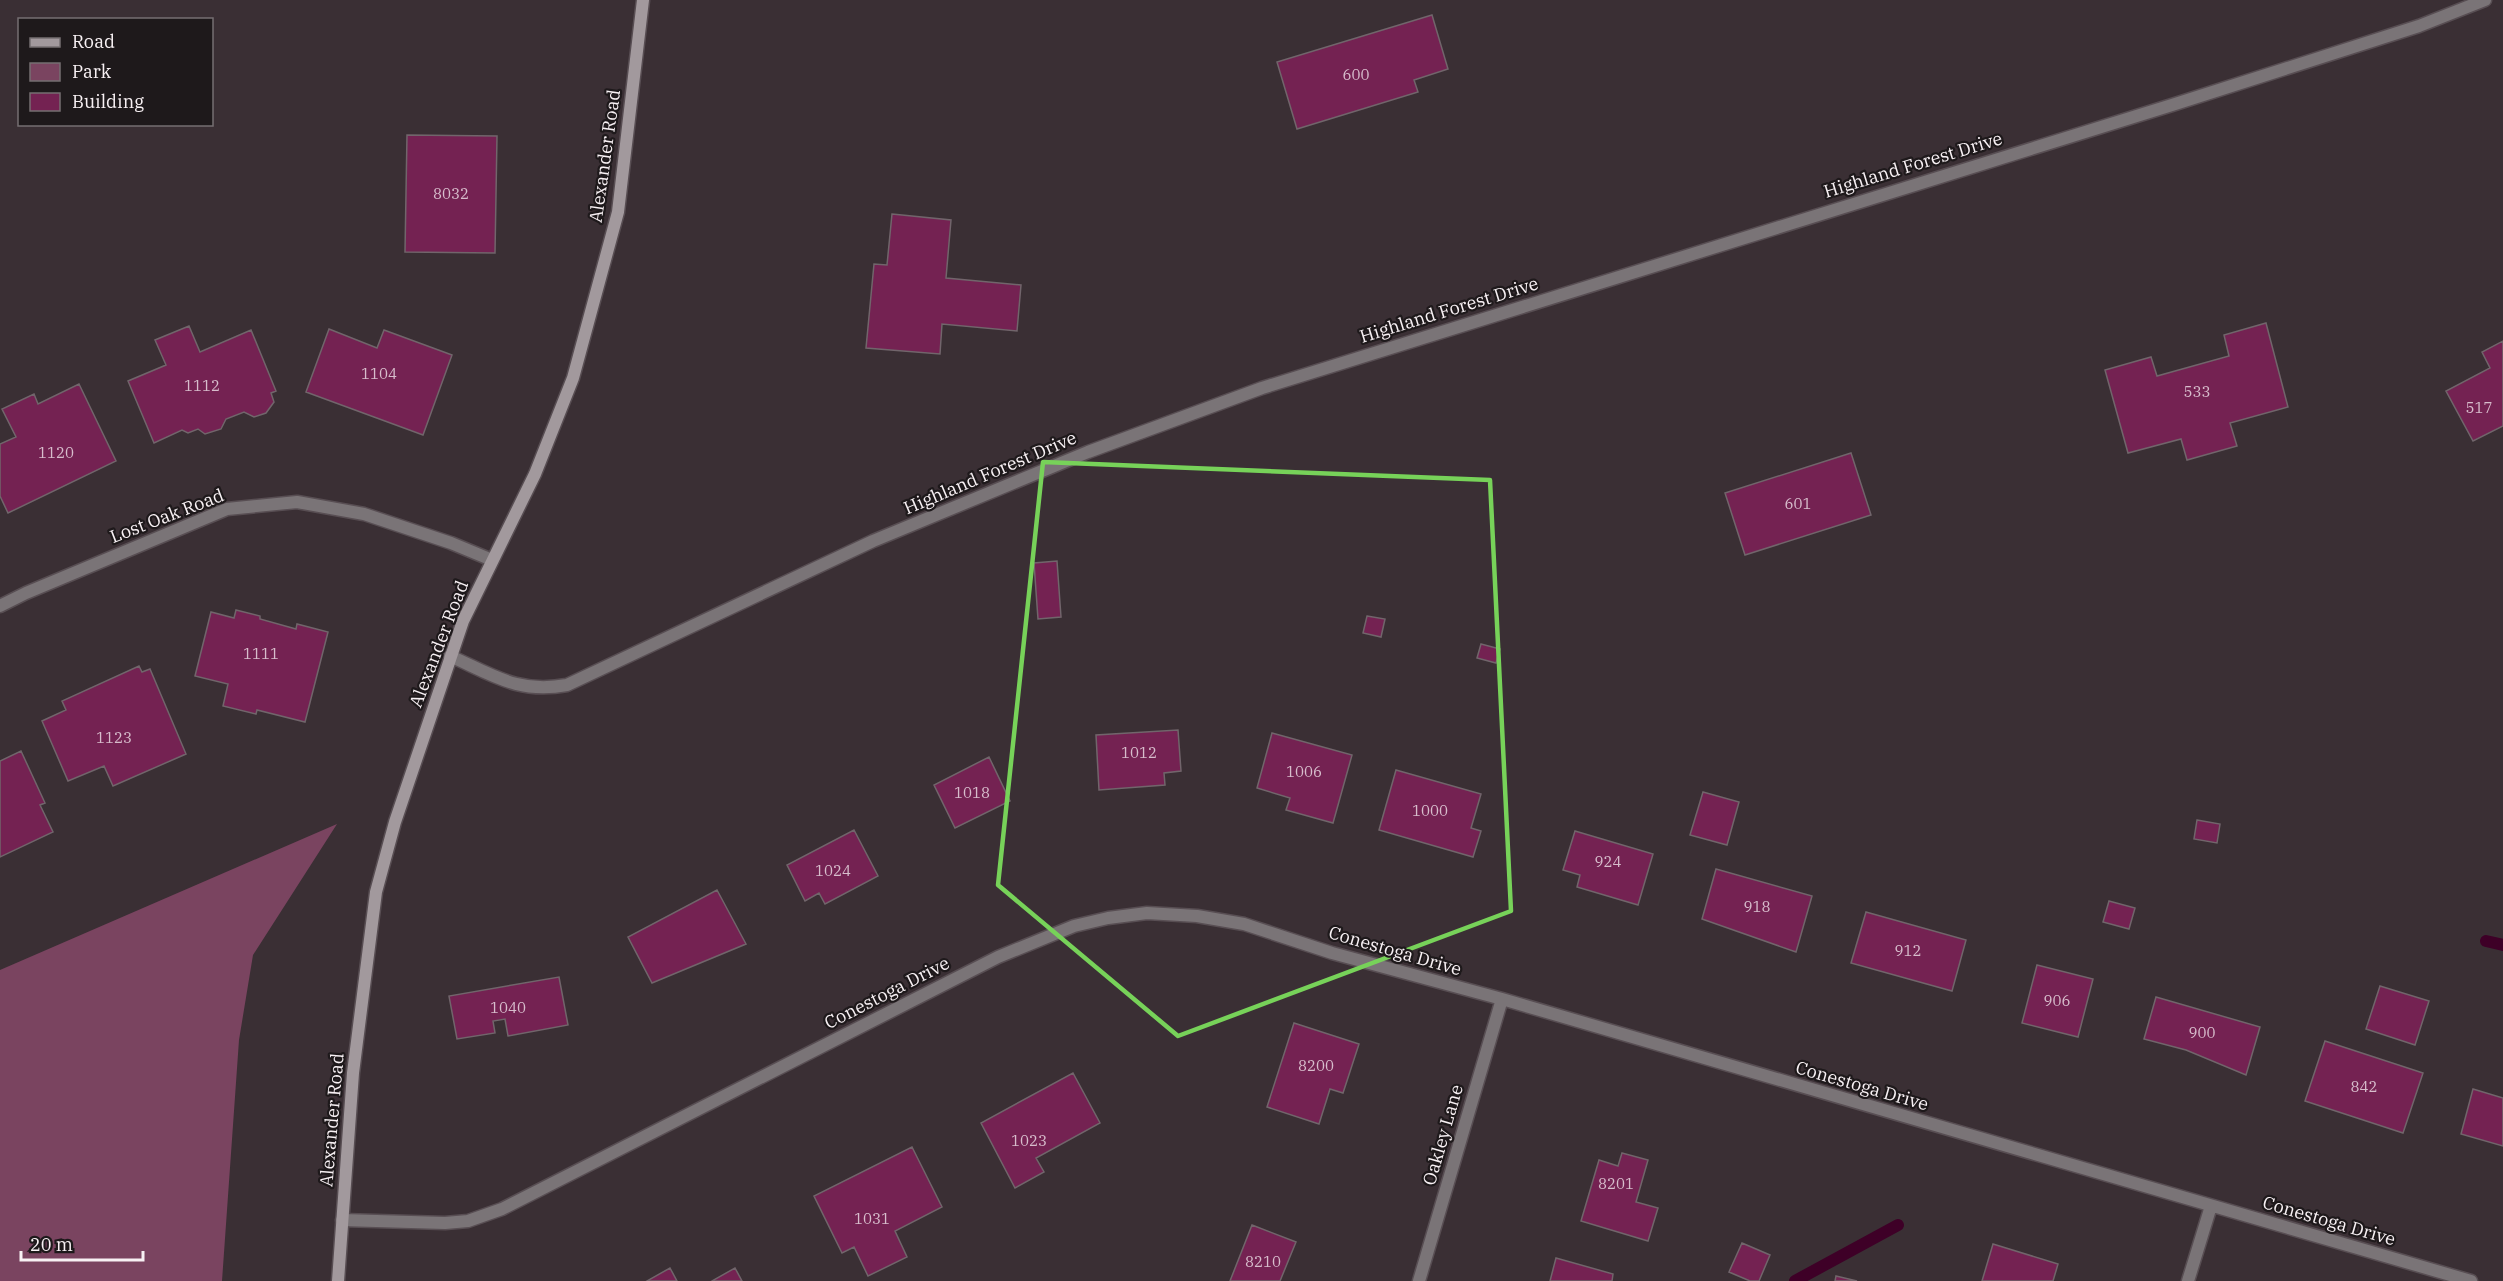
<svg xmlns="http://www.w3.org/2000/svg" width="2503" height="1281" font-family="'IBM Plex Serif',serif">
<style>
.green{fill:#7a4460}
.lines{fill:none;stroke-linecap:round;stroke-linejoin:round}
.stream{stroke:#3e0027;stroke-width:12}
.building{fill:#742252;stroke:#71656b;stroke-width:1.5}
.street-casing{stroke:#584e53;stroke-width:15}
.secondary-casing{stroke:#584e53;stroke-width:15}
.street{stroke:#7a7477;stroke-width:12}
.secondary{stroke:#a2999d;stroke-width:12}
.marked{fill:none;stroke:#77d259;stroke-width:4.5;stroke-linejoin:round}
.labels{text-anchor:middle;stroke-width:4.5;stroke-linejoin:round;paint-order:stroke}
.number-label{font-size:15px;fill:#d7bdcc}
.street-label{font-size:18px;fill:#f8f1f4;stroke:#1e191b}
</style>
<rect width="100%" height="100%" fill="#3a2f34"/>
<path class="green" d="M337 824 253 955 239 1040 222 1281H0V970Z"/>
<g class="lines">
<path class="stream" d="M2486 941 2503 945
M1795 1281 1898 1225"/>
</g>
<path class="building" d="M1432 15 1448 69 1414 80 1418 92 1297 129 1277 62Z
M407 135 497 136 495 253 405 252Z
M892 214 951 220 946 278 1021 285 1017 331 942 324 940 354 866 348 874 264 887 265Z
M2266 323 2288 407 2230 423 2237 446 2187 460 2181 439 2128 453 2105 370 2151 357 2157 376 2229 356 2224 335Z
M189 326 200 352 251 330 276 391 271 393 274 402 266 413 254 417 244 412 226 419 221 429 205 434 198 429 188 433 182 430 154 443 128 381 166 365 155 340Z
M329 329 377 348 384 330 452 355 423 435 306 392Z
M2503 341V426L2473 441 2446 391 2490 368 2482 352Z
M79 384 116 461 8 513 0 496V444L16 437 2 409 34 394 38 404Z
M1851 453 1871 515 1745 555 1725 493Z
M1057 561 1061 617 1038 619 1034 563Z
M236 610 260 616V619L296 629 297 624 328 632 305 722 257 710 256 714 223 706 228 684 195 676 211 612 234 618Z
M1367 616 1385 619 1381 637 1363 633Z
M1481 644 1500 649 1496 663 1477 658Z
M139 666 142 672 150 669 186 754 113 786 104 766 68 781 42 721 66 710 62 701Z
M1178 730 1181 771 1164 773 1165 785 1099 790 1096 735Z
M1272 733 1352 755 1333 823 1286 810 1290 798 1257 788Z
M21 751 45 803 40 805 53 832 0 857V761Z
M989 757 1010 801 955 828 934 785Z
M1396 770 1481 794 1471 828 1481 831 1473 857 1379 830Z
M1703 792 1739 802 1727 845 1690 835Z
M2197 820 2220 824 2217 843 2194 839Z
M854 830 878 876 825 904 819 893 805 901 787 865Z
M1575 831 1653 854 1638 905 1577 887 1580 875 1563 870Z
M1716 869 1812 896 1796 952 1702 919Z
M717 890 746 944 652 983 628 937Z
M2109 901 2135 908 2129 929 2103 922Z
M1866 912 1966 940 1952 991 1851 963Z
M2037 965 2093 979 2078 1037 2022 1023Z
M559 977 568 1025 508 1036 505 1019 493 1021 495 1033 457 1039 449 996Z
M2380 986 2429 1001 2415 1045 2366 1029Z
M2156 997 2260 1027 2246 1075 2186 1050 2144 1039Z
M1294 1023 1359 1044 1343 1093 1330 1089 1319 1124 1267 1107Z
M2325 1041 2423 1073 2403 1133 2305 1101Z
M1073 1073 1100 1123 1036 1158 1044 1172 1015 1188 981 1123Z
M2473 1089 2503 1098V1146L2461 1134Z
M912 1147 942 1207 895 1231 907 1257 868 1276 854 1247 842 1253 814 1196Z
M1622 1153 1648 1160 1636 1202 1658 1208 1648 1241 1581 1221 1599 1160 1618 1166Z
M1252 1225 1296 1242 1280 1281H1230Z
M1742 1243 1770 1255 1759 1281H1750L1729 1272Z
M1993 1244 2058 1264 2053 1281H1982Z
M1556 1258 1613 1274 1612 1281H1550Z
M670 1268 677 1281H647Z
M735 1268 742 1281H712Z
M1836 1276 1857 1281H1835Z"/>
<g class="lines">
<g class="street-casing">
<path id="street" d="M0 606 26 593 227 509 297 502 364 514 451 543 492 560
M450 656C493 675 518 694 567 685L873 541 1088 452 1262 388 2172 105 2419 26 2485 0
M342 1220 445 1223 468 1221 502 1209 998 957 1074 926 1108 918 1147 913 1197 916 1244 924 1332 953 1502 999 2471 1281
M1419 1281 1502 999
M2188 1281 2211 1206"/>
</g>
<g class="secondary-casing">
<path id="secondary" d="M338 1281 353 1073 376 892 395 822 463 621 535 474 573 378 618 212 643 0"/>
</g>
<use href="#street" class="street"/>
<use href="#secondary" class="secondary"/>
</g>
<path class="marked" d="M1043 462 1490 480 1511 911 1178 1036 998 885Z"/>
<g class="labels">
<g class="number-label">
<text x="1356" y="80">600</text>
<text x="451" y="199">8032</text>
<text x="379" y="379">1104</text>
<text x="202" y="391">1112</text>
<text x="2197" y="397">533</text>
<text x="2479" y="413">517</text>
<text x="56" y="458">1120</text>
<text x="1798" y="509">601</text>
<text x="261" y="659">1111</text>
<text x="114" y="743">1123</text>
<text x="1139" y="758">1012</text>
<text x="1304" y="777">1006</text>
<text x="972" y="798">1018</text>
<text x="1430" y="816">1000</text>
<text x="1608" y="867">924</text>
<text x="833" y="876">1024</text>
<text x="1757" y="912">918</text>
<text x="1908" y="956">912</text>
<text x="2057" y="1006">906</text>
<text x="508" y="1013">1040</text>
<text x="2202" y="1038">900</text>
<text x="1316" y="1071">8200</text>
<text x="2364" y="1092">842</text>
<text x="1029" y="1146">1023</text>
<text x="1616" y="1189">8201</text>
<text x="872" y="1224">1031</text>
<text x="1263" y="1267">8210</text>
</g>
<g class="street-label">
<text transform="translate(605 156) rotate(-82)" y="6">Alexander Road</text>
<text transform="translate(1913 165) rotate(-17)" y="6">Highland Forest Drive</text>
<text transform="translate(1449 310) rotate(-17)" y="6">Highland Forest Drive</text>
<text transform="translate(990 473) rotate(-23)" y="6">Highland Forest Drive</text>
<text transform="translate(167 516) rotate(-21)" y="6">Lost Oak Road</text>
<text transform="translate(439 644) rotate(-69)" y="6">Alexander Road</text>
<text transform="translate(1395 951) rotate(16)" y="6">Conestoga Drive</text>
<text transform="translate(887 993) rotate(-27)" y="6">Conestoga Drive</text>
<text transform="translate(1862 1086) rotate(16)" y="6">Conestoga Drive</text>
<text transform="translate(332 1120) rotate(-85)" y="6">Alexander Road</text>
<text transform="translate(1443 1135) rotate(-74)" y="6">Oakley Lane</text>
<text transform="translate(2329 1221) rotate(16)" y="6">Conestoga Drive</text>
</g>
</g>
<rect x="18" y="18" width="195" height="108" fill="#1e191b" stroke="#756f72" stroke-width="1.5"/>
<rect x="30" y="38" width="30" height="9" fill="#a2999d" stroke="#756f72" stroke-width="1.5"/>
<text x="72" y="48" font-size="18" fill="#f8f1f4">Road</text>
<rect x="30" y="63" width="30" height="18" fill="#7a4460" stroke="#756f72" stroke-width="1.5"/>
<text x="72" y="78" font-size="18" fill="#f8f1f4">Park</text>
<rect x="30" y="93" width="30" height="18" fill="#742252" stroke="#756f72" stroke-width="1.5"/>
<text x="72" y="108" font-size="18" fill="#f8f1f4">Building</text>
<path d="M21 1251v9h122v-9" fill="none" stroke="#f8f1f4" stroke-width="3"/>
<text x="30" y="1251" font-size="18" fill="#f8f1f4" stroke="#1e191b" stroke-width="4.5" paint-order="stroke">20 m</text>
</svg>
